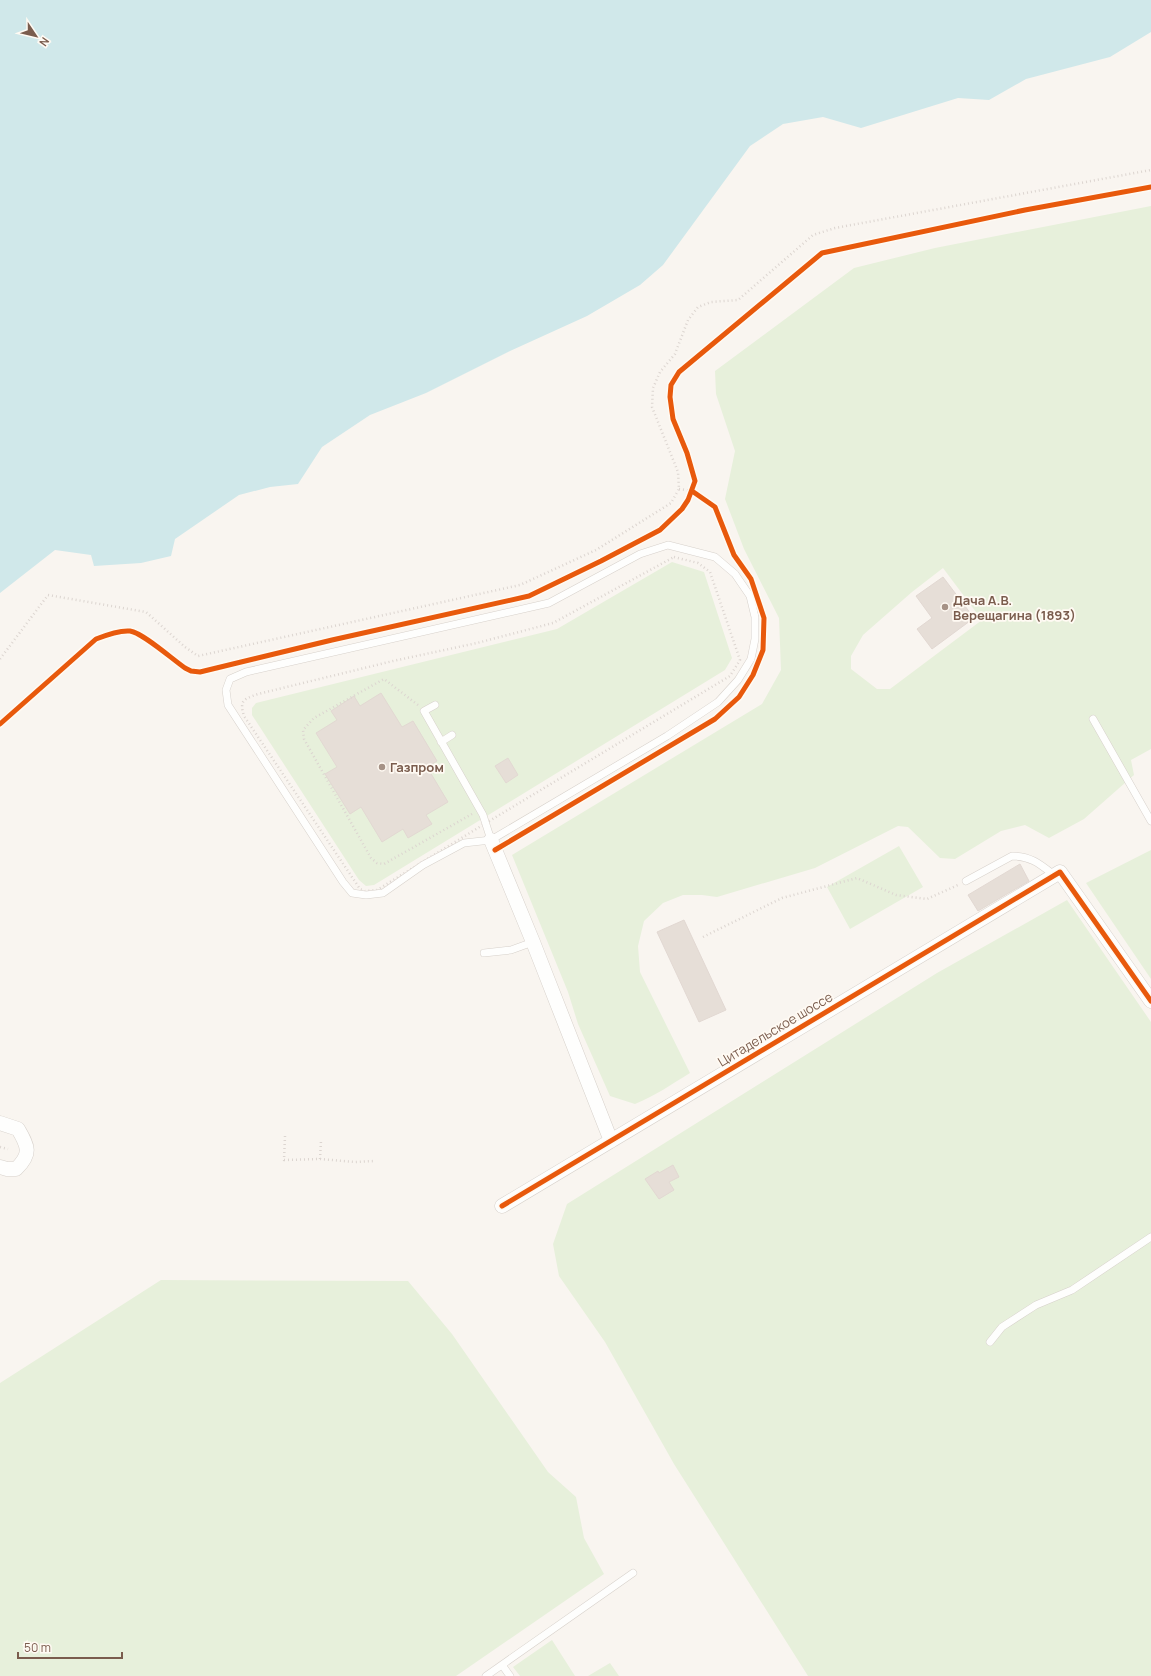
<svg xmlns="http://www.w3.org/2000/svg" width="1151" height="1676" font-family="Manrope,sans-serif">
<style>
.green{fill:#e7f0db;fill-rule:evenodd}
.water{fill:#d0e8ea}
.building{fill:#e6ded7;stroke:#e2d8d2}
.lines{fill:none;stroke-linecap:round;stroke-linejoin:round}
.lane-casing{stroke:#d7d1cb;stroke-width:8}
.street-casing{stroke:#d7d1cb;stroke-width:15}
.path{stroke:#dcd5d0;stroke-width:2.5;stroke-dasharray:1 3;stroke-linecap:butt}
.lane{stroke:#fefefd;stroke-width:7}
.street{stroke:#fefefd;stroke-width:14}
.cycleway-casing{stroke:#fffaf3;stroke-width:8}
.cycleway{stroke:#e8590c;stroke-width:5}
.poi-dot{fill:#a69286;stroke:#fffaf3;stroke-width:1.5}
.labels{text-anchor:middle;stroke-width:3.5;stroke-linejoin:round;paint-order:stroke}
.poi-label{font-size:13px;font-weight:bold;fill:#7a5c4d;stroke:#fffaf3;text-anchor:start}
.street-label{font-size:13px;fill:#7a5c4d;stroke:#fffaf3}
</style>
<rect width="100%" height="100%" fill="#f9f5f0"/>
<path class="green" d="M1151 206V749L1131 760 1134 775 1084 819 1049 838 1025 825 1001 831 955 859 940 858 908 827 898 826 815 868 717 897 702 895H683L663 903 644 921 638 946 640 972 690 1073C672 1084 655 1096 635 1104L610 1096 578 1024 568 992 512 855 762 704 781 670 779 618 744 549 725 499 735 451 716 394 715 371 854 268 935 248ZM943 568 982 620 890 689H877L851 669V656L863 635 912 592Z
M672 562 704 572 732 658 725 670 374 885 366 886 359 880 252 715V708L256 703 557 629Z
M899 846 923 887 850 929 827 887Z
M1151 850V979L1086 883Z
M1067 900 1151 1022V1676H808L674 1464 605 1342 559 1276 553 1244 567 1204 937 973Z
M161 1280 408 1281 452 1334 548 1472 576 1497 584 1538 604 1574 456 1676H0V1383Z
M552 1640 575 1676H520L513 1667Z
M610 1663 619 1676H588Z"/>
<path class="water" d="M0 0H1151V32L1110 57 1026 79 989 100 958 98 861 128 823 117 783 124 750 146 663 265 640 285 587 316 510 351 426 393 370 415 322 447 298 484 270 487 239 495 175 539 171 556 141 563 94 566 91 555 55 550 0 593Z"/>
<path class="building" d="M943 577 974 618 932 649 917 629 932 618 916 596Z
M381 693 402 727 413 721 437 761 427 767 448 802 426 815 432 824 408 838 403 829 382 842 361 807 350 814 325 774 337 767 316 733 337 720 331 711 354 696 360 706Z
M508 758 518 775 506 783 495 766Z
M1020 864 1029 881 978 911 968 895Z
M684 920 726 1010 699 1022 657 932Z
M673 1165 679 1177 669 1182 674 1190 659 1199 645 1179 658 1171 659 1173Z"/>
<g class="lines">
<g class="lane-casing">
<path id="lane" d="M668 545 715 557 735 574 750 596 755 617V639L751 659 738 680 718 702 667 736 491 840 464 843 423 865 383 893 366 895 352 893 343 882 228 705 226 690 230 679 246 672 549 603 640 554Z
M435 705 424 711 483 815 491 840
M1093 719 1151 821
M441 742 452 735
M966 881 1012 856C1031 856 1040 864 1054 875
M484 953 511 950 533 942
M990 1342 1002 1327 1036 1305 1072 1290 1151 1237
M502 1665 510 1676
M486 1676 633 1573"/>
</g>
<g class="street-casing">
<path id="street" d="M491 840 533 942 611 1141
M0 1123 18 1129C28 1146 32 1154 16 1169H7L0 1167
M502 1206 1060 872 1151 1001"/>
</g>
<path class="path" d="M679 489 692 491
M674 557 698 563 710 572 740 660 730 676 486 823 377 890 365 891 360 889 244 716C239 700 244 699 258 694L393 661 477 643 553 623Z
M0 659 48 595 146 612 185 647 198 656 520 585 596 550 671 503 679 489 678 472 652 407 653 388 660 372 675 354 688 320 698 307 711 302 738 300 813 235 835 228 1151 170
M418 705 384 679 314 718 303 730 304 739 371 858 377 863 384 864 472 814
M703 937 782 898 857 878 896 895 927 899 958 885
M285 1136 284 1160 320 1159 355 1162 375 1161
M0 1147 8 1149
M320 1159 321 1141"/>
<use href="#lane" class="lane"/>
<use href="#street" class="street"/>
<g class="cycleway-casing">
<path id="cycleway" d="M0 724 96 639C106 635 119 630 130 631 143 633 172 659 185 668L191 671 200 672 332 640 529 596 601 561 660 530 682 509 688 500 695 481 687 453 673 419 670 397 671 385 679 372 822 253 1025 210 1151 187
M495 850 715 719 739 697 753 675 763 650 764 618 751 579 734 555 715 507 692 491
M502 1206 1060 872 1151 1001"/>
</g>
<use href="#cycleway" class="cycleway"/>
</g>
<g class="poi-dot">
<circle cx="945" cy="607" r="4"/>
<circle cx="382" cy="767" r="4"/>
</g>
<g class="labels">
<g class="poi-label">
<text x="953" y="605">Дача А.В.<tspan x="953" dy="15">Верещагина (1893)</tspan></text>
<text x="390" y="772">Газпром</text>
</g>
<g class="street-label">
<text transform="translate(775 1029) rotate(-31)" y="5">Цитадельское шоссе</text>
</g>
</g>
<g transform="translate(36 36) rotate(125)" stroke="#fffaf3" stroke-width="3" paint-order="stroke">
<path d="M0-3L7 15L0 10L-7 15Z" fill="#7a5c4d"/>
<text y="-6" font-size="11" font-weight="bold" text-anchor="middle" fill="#7a5c4d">N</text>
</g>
<path d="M18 1652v6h104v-6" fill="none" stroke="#7a5c4d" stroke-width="2"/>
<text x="24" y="1652" font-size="12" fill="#7a5c4d" stroke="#fffaf3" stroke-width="3" paint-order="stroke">50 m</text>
</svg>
